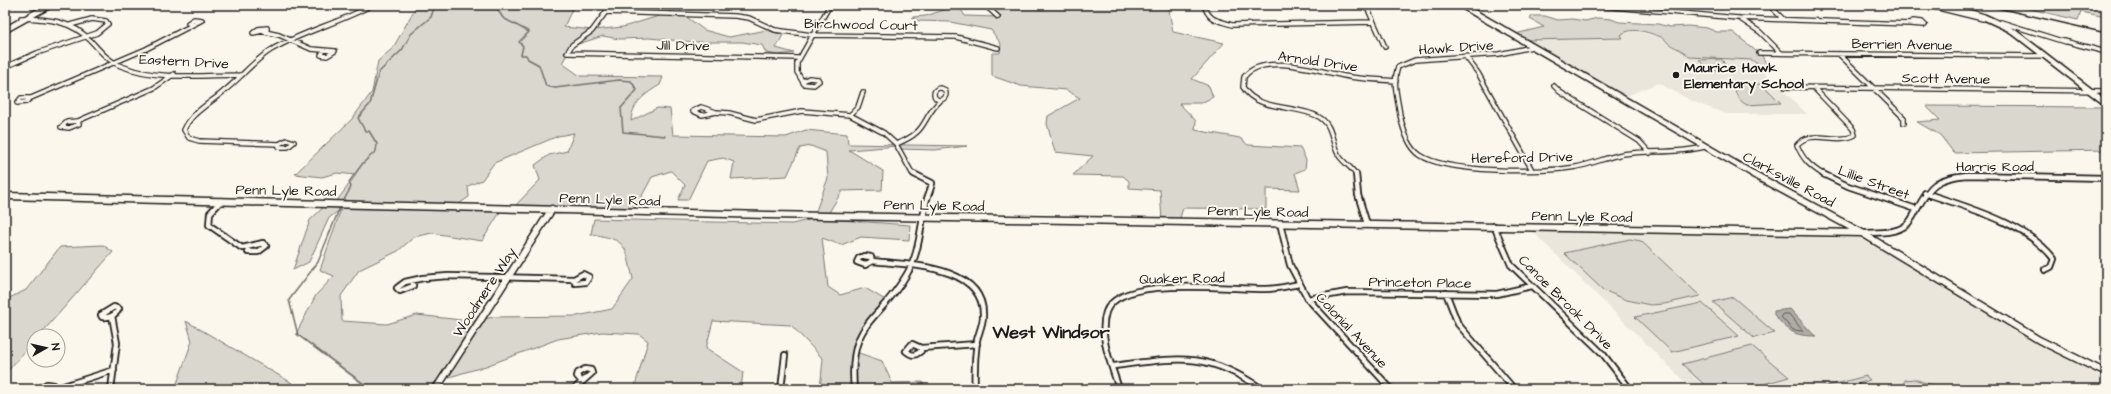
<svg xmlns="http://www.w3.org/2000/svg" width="2111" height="394" font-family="'Architects Daughter',sans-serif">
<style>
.built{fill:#eae6dc}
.green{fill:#dad7ce;stroke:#7b7a75;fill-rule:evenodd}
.water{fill:#afaca5;stroke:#74726e}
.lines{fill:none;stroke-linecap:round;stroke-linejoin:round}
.shore{stroke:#575653;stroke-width:1}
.stream{stroke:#74726e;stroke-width:1.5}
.street-far1-casing{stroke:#1c1c1c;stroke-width:6}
.street-casing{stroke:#1c1c1c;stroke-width:8}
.secondary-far1-casing{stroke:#1c1c1c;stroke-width:8}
.secondary-casing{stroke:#1c1c1c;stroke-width:9}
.street-far1{stroke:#fbf7ec;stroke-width:3.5}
.street{stroke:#fbf7ec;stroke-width:4.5}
.secondary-far1{stroke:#fbf7ec;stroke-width:5}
.secondary{stroke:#fbf7ec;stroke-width:6}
.rail{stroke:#1c1c1c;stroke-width:1.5}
.poi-dot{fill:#1c1c1c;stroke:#fbf7ec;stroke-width:1.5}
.labels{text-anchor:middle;stroke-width:4;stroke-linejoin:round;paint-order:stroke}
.street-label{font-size:14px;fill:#1c1c1c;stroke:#fbf7ec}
.poi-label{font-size:14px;font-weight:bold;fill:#1c1c1c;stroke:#fbf7ec;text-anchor:start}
.district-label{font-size:18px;font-weight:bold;fill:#1c1c1c;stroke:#fbf7ec}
</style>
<rect width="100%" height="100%" fill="#fbf7ec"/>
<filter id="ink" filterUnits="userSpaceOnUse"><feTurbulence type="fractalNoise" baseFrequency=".025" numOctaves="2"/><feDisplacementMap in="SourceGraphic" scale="8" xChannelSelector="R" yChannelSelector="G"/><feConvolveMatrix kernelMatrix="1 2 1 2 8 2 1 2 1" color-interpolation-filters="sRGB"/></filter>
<g filter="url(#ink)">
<path class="built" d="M1635 31 1664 38 1665 41 1676 49 1686 52 1752 60 1807 114H1726L1692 101 1658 83 1622 98 1527 40 1544 38 1602 39 1622 38 1621 35 1624 32Z
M1532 231 1860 238 2106 380V389H1692Z"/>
<path class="green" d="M417 5H577L572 9 564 27 593 30 623 27 672 12 664 8 666 5H689L680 12 704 30 729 37 767 30 783 35 776 48 794 53 778 55 766 53 762 45 742 42H692L649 38 619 39 603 36 572 46 562 63 580 76 663 77 660 85C645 94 632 103 631 121L657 108 670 109 673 135 786 137 806 130 847 134 848 144 967 146 935 150 900 149 897 146 849 150 883 171 882 190 842 191 825 219 910 225 909 240 861 237 841 245 822 238 828 287 840 295 865 288 887 301 865 327 853 351 882 361 892 383 923 382V389H820L823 359 791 325 713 321 706 348 743 372 741 389H634L648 341 639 334 602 332 558 339 486 366 436 381 428 389H369L296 334 316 295 334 276 320 270 341 209 329 218 309 262 293 270 310 220 328 203 336 202 356 175 337 173 322 177 295 174 352 119 372 92 378 61 393 48ZM574 133 567 151 549 155 535 165 540 180 511 210 635 209 652 177 671 171 685 185 678 200H688L707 161 723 158 734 162 731 179 787 176 800 148 811 146 826 152 828 178 813 219 792 224 594 219 591 234C628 240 625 245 633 279L612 309 577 316 495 317 470 321 417 315 387 324 342 321 341 296 359 270 398 251 414 237 432 233 482 241 502 209 454 207 469 197 468 186 482 180 494 163 558 136Z
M958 5 965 16 996 17 991 9 1006 5H1168L1173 32 1224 43 1192 79 1209 86 1213 97 1201 103H1179L1196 121 1195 130 1240 138 1248 145 1300 148 1306 160 1305 169 1295 173 1300 190 1266 189V209L1183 208 1179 221H1162L1160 190 1129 188V181L1123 176 1073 175 1093 156 1055 152 1047 124 1048 116 1080 98 1066 90 1021 86 992 76V53H1000L1001 44 991 30 950 22 919 21 912 17 926 16Z
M2013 5 2056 8 2058 5H2106V17L2081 12 2078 20Z
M1532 16H1545L1558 20 1572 19 1585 21 1598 18 1611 19 1619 22 1658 24 1670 27 1688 26 1707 28 1717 32H1733L1762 56 1766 63 1765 66H1760L1752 60 1689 57C1683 48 1669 48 1664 38 1652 34 1632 25 1621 35L1623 38 1527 40 1515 34 1544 27 1530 19Z
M1721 59 1728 66H1725L1727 69 1720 72 1706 67 1699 60Z
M1745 84H1762L1781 103 1747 105C1741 102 1738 98 1735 91L1737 87Z
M1926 106 2106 107V150L1954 153 1940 135 1917 122 1940 120Z
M1630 239 1641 241 1700 296 1664 304 1650 305 1627 300 1603 290 1564 253Z
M103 245 113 252 39 336H34V341L5 374V300L26 290 60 247Z
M1733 297 1775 333 1754 338 1713 302Z
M1702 303 1739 336 1672 352 1635 317Z
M186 321 292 383 283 389H175L192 341Z
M1752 346 1789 377 1746 389H1709L1682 364Z
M1866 376 1870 380 1857 384 1873 389 1848 387 1816 389Z
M1914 379 1945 389H1904L1902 386 1905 380Z"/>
<path class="water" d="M1790 309 1814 335 1817 336C1793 336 1790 332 1774 315V311Z"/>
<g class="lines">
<path class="shore" d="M1783 314H1789L1803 331 1793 330 1781 317Z"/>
<path class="stream" d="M503 5 498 10 503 18 529 32 519 42 523 46 521 55H526L528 59 539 65 546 86 555 88 619 80 631 81 637 90 621 108 623 132 665 136
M344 200 351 187 349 182 363 163 376 151 377 144 369 131H365L358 118 370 104 379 72 402 50 411 34 431 17 435 5
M340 207 318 262 289 300 298 335 371 389"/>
<g class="street-far1-casing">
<path id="street-far1" d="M611 5 592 31 572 45 567 53 798 58
M985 5 998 17
M1204 5C1209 21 1217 20 1232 25L1373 22
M1366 5 1385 47
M1590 5 1738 18 1910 24
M1769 5 1783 19
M1926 5 1983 19
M606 12 735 16 749 18 775 30 812 35 956 37 998 48
M21 18C48 19 71 20 91 41 100 51 108 61 121 66 159 81 203 75 242 75
M1739 18 1760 32 1781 53
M1913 21 1922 22 1925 25 1910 24Z
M2001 22 2065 42
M267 28V30L253 33 258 29Z
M265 32 279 35 311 49 335 51 327 56 321 55 323 52
M2064 41 2106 52
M1532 47 1499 54 1415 60 1398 67C1392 83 1398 99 1400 115 1403 129 1408 147 1420 155 1446 173 1544 173 1576 167 1592 164 1607 157 1623 154 1650 150 1677 154 1704 147
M1759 53 2046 56
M1839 54 1904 118V123
M1466 57 1478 73 1531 168
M5 67 37 53 97 33 108 24 106 21 92 19 70 25
M803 81 809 78 818 79 819 81 814 85 804 84 797 72V63L830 5
M1554 86 1560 92 1639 141 1650 153
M1785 87 2106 91
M1814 88 1853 129 1855 135C1837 145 1811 128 1797 145 1803 160 1811 167 1824 175
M934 94a6 6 0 1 1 12 0a6 6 0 1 1-12 0Z
M21 98H31L26 102 17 103Z
M31 98 146 49 202 20 194 19 188 23 191 24
M701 107 716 112 702 115 693 111Z
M716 112 729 113 756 120 802 111 850 115 884 133 896 144 912 173 916 175
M850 115 858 107 863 92
M78 121 79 124 69 128 61 127 67 122Z
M78 121 154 88 174 74
M287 140 294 142 288 147H279V144Z
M279 144 199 141 189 138 184 130C191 113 209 104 223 92 240 79 253 61 271 50 303 31 340 23 372 5
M896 144C930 131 920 119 941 100
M1356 175C1352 167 1342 162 1338 154 1331 141 1333 125 1319 117 1297 104 1257 112 1243 87L1244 77C1263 51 1324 73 1350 77 1365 79 1381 80 1396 81
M1966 175H1973"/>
</g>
<g class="street-casing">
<path id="street" d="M1356 174 1358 195 1367 224
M1823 174 1848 186 1916 209
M1925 193C1966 207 2027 223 2054 259L2051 267 2045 270
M221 201 210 213 209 225 242 248 263 243 266 246 258 252H248V249
M1280 223 1290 265 1308 299 1391 389
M1494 226 1511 265 1603 354 1630 389
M1863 233C1877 232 1893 234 1905 226 1910 223 1913 217 1916 211 1930 185 1936 178 1967 175L2106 178
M864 256 871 257 872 261 865 265 857 262 859 258Z
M872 261C908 265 985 265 983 316 983 324 979 332 977 340 975 356 974 372 975 389
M583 274 589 277 586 282 575 283 574 279Z
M413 281V286L400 291 397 288 405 282 423 278 448 276 574 279
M1446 293 1458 324 1514 389
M1308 299 1347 292 1497 294 1532 286
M114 307 119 309C115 316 109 318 102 317L101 315Z
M912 344 921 348V351C915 356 912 356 906 351Z
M921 348 977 344
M1113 366C1177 358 1205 350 1262 389
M585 369 591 370 592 373 582 382 577 376 578 373Z
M38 389 47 384 54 385 55 388
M54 389 114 370
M111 389 117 343 112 316
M574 389 582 382
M781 389 785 355
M854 389C848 320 878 324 907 274 920 252 920 227 926 203 927 196 931 190 932 183L914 174
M1119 389C1112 366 1098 336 1106 312 1119 274 1232 290 1266 289 1277 289 1288 286 1299 284"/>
</g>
<g class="secondary-far1-casing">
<path id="secondary-far1" d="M1461 5 1755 175
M1945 5 1984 17 2010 29 2106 103
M5 30 50 5"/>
</g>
<g class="secondary-casing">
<path id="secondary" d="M1753 174 1862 233 2039 340 2106 373
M5 196 768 215 1862 233
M436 389 552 209"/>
</g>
<use href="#street-far1" class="street-far1"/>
<use href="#street" class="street"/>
<use href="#secondary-far1" class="secondary-far1"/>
<use href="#secondary" class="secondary"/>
<path class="rail" d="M1985 5 2106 33"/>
</g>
</g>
<circle class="poi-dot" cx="1676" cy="75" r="4"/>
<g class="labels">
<g class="street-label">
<text transform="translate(861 24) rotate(1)" y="5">Birchwood Court</text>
<text transform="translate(1902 44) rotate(1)" y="5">Berrien Avenue</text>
<text transform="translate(683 45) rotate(1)" y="5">Jill Drive</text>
<text transform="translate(1456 47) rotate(-4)" y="5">Hawk Drive</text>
<text transform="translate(184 61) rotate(3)" y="5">Eastern Drive</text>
<text transform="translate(1318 61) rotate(8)" y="5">Arnold Drive</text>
<text transform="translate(1946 78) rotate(1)" y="5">Scott Avenue</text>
<text transform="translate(1522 157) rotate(-1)" y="5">Hereford Drive</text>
<text x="1995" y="171">Harris Road</text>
<text transform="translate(1789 179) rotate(28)" y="5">Clarksville Road</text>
<text transform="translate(1874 182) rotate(20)" y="5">Lillie Street</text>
<text transform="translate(286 190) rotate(1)" y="5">Penn Lyle Road</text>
<text transform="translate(610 199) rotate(2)" y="5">Penn Lyle Road</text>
<text transform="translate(934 205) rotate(1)" y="5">Penn Lyle Road</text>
<text transform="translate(1258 211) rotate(1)" y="5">Penn Lyle Road</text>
<text transform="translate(1582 216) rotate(1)" y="5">Penn Lyle Road</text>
<text transform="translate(1182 278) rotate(-1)" y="5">Quaker Road</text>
<text transform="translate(1420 282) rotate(1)" y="5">Princeton Place</text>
<text transform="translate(484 292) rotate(-57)" y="5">Woodmere Way</text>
<text transform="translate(1566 302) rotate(45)" y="5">Canoe Brook Drive</text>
<text transform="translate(1352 330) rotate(47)" y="5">Colonial Avenue</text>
</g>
<g class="poi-label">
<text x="1684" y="72">Maurice Hawk<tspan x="1684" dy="16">Elementary School</tspan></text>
</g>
<g class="district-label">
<text x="1051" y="338">West Windsor</text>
</g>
</g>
<rect width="2111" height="394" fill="none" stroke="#fbf7ec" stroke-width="20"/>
<rect x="10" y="10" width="2091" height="374" fill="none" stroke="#1c1c1c" stroke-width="1.5" filter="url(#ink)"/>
<g transform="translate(46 348) rotate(82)"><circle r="19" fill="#fbf7ec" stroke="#a29f99"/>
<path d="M0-3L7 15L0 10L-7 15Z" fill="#1c1c1c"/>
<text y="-6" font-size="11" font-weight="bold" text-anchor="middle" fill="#1c1c1c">N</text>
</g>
</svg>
